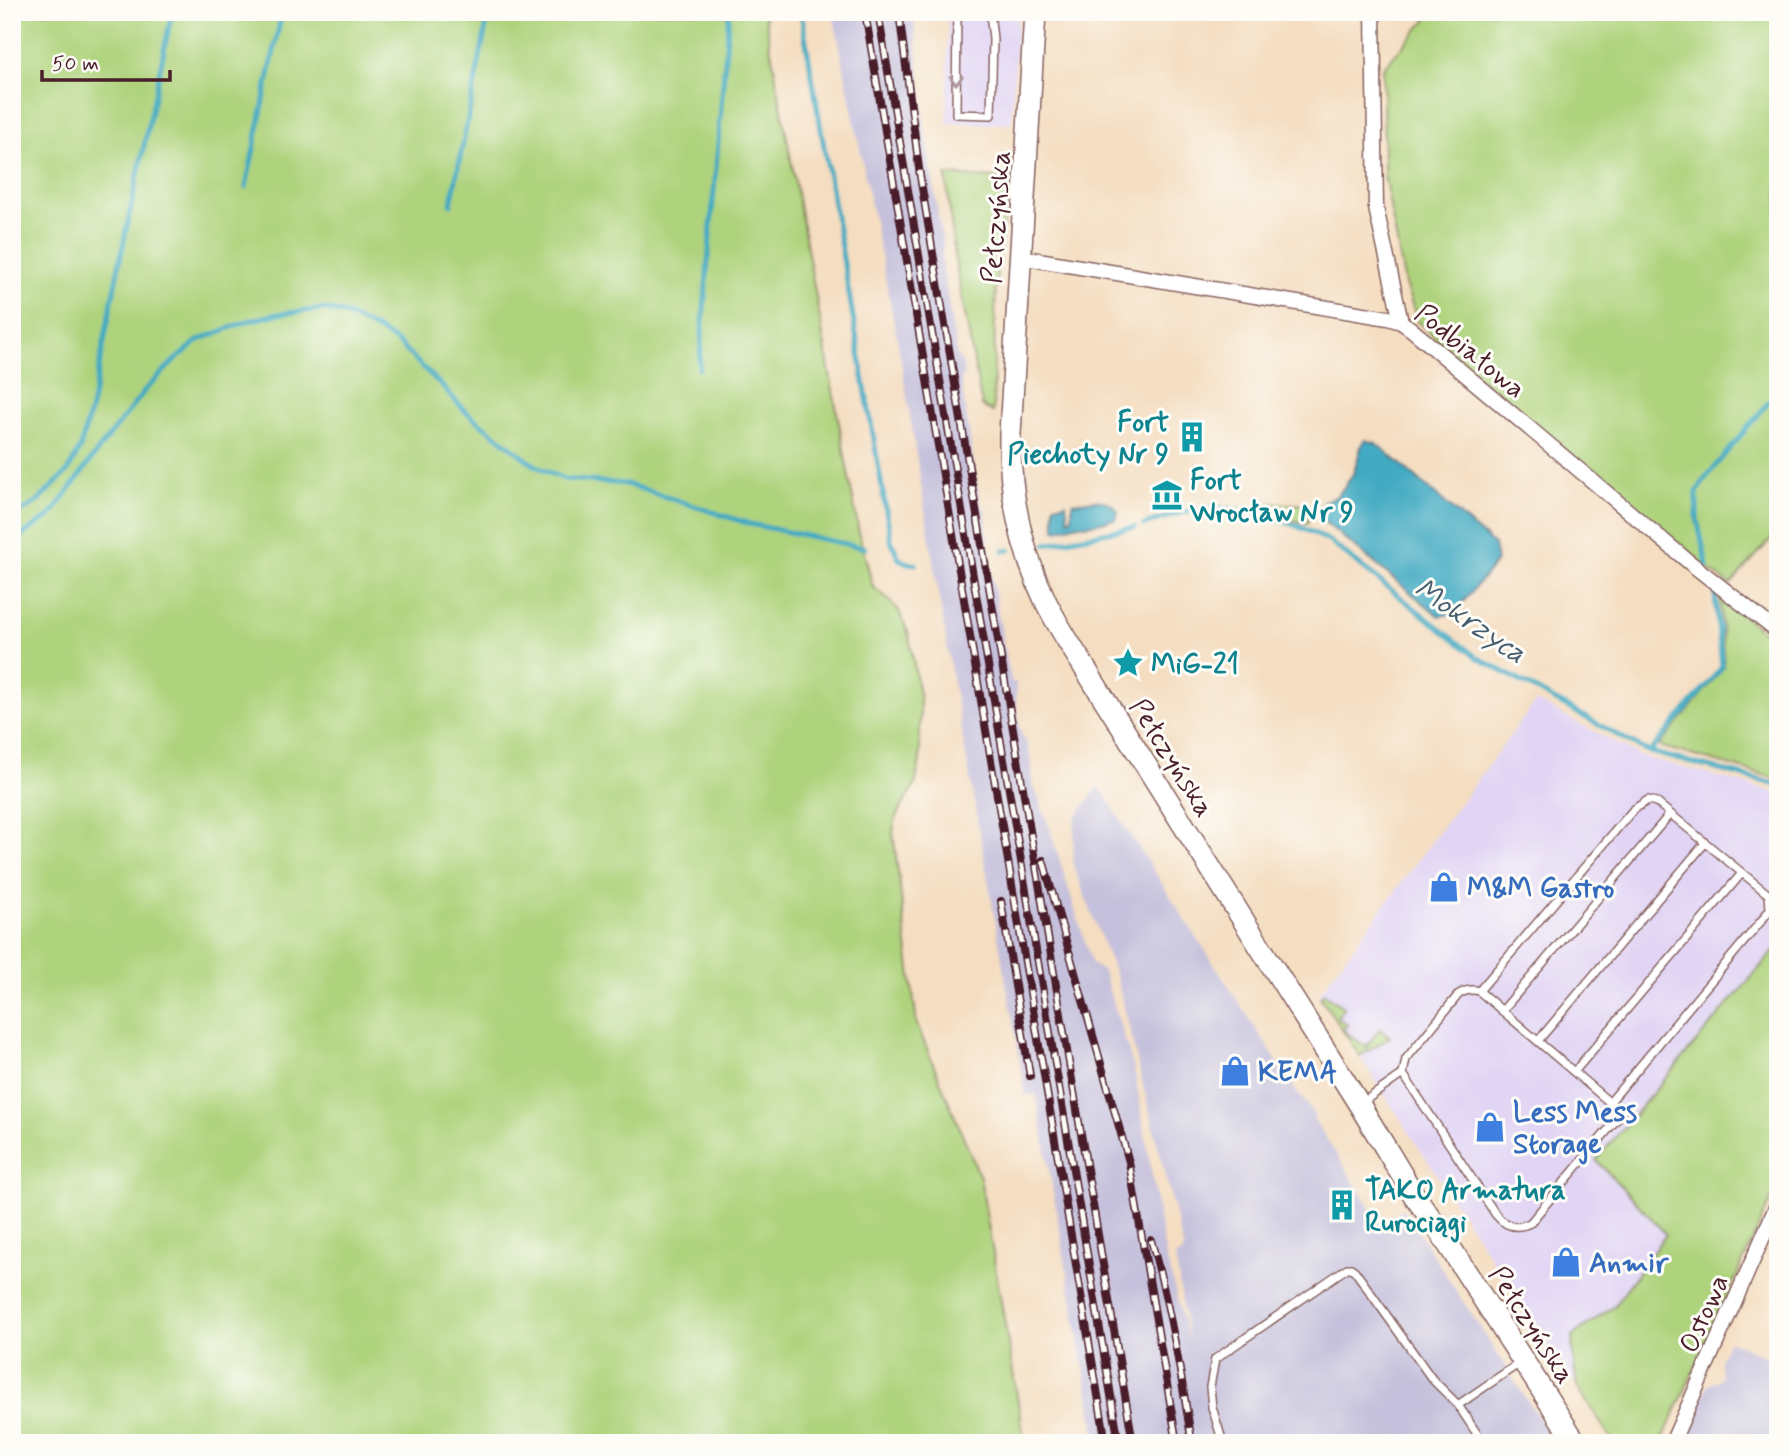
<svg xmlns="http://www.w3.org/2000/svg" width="1790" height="1455" font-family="Mynerve,sans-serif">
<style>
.built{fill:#e1d4f4}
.industrial{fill:#c5c0db}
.green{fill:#afd37d;stroke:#7c7954;stroke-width:2}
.water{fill:#42aac2;stroke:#466476;stroke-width:2}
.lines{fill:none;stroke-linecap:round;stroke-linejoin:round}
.stream{stroke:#42aac2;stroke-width:5}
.lane-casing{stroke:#86625f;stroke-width:10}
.street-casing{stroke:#86625f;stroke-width:17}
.secondary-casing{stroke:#86625f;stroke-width:24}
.lane{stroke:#fff;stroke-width:7}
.street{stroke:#fff;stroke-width:14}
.secondary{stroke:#fff;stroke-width:21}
.rail-casing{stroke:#4a1f2b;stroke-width:8}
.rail{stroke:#fdfcf7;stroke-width:5;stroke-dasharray:16;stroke-linecap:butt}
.oneway{stroke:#ae9aa0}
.labels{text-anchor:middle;stroke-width:6;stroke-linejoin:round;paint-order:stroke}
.street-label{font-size:28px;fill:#4a1f2b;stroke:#fdfcf7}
.culture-label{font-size:28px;font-weight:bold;fill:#0d838f;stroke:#fdfcf7;text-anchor:start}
.shop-label{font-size:28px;font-weight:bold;fill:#366cbe;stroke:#fdfcf7;text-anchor:start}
.water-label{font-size:30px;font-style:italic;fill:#465e6f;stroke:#fdfcf7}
</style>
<rect width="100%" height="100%" fill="#fdfcf7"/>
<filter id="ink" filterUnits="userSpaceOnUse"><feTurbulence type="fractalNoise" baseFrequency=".0143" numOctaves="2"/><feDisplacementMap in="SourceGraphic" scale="14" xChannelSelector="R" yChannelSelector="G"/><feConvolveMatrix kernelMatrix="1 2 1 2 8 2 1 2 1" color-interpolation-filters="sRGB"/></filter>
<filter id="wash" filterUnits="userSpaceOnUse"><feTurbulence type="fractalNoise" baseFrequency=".00686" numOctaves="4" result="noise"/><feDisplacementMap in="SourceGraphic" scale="28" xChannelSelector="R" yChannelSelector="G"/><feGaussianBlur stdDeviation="1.57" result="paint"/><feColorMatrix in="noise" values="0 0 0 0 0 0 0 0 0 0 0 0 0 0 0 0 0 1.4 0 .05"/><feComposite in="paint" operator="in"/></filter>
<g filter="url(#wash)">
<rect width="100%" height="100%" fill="#f4ddc0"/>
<path class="built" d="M948 12H1018L1011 124 947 123Z
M1536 701 1641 756 1778 793V946L1596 1160 1666 1234 1614 1306 1572 1336 1573 1357 1577 1387 1500 1272 1319 994Z"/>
<path class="industrial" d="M833 12H913L925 128 943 246 941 257 957 356 962 362 964 372 961 381 980 502 985 510 991 571 1006 658 1012 682H1016V701L1021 734 1026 740 1032 764V782L1050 829 1092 964 1103 971 1134 1068 1165 1253 1189 1343 1175 1257 1184 1251 1117 979 1073 865 1075 818 1099 786 1300 1097H1302L1315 1117 1313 1118 1381 1224 1403 1209 1555 1443H1097L1036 1094 1026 1095 951 671 899 348Z
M1729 1340 1778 1363V1443H1683L1707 1386 1721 1379 1720 1360Z"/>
<path class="green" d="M12 12H764L859 533 873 587 886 597 899 611 909 635 920 700V760L915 785 896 816 893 832 917 1025 980 1177 1025 1443H12Z
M1433 12H1778V531L1730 585 1695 559 1477 377 1418 322 1405 284 1384 175 1383 68Z
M946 175 1009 179 996 280 993 412 982 406 955 260Z
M1270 503 1310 505 1308 523 1284 519 1269 513Z
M1720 597 1778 644V779L1659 746 1724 667Z
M1778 946V1184L1661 1443H1614L1577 1387 1573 1357 1572 1336 1614 1306 1666 1234 1596 1160Z
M1324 993 1344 1008 1337 1017 1347 1025 1343 1030 1366 1047 1380 1029 1390 1037 1360 1056 1320 997Z"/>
<path class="water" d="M1365 440 1376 443 1494 545 1497 561 1454 613 1439 616 1322 520V509L1324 501 1336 497 1346 485 1354 472 1361 447Z
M1095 500C1105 501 1113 502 1118 512L1116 519 1087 525 1078 524 1057 530 1055 528 1054 505 1066 503 1068 519 1070 520 1072 516V503Z"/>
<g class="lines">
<path class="stream" d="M801 12 891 540 899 559 908 563 916 564
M246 187 282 12
M451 204 489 12
M699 369 729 12
M12 518 38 501 68 471 80 448 91 408 120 260 172 12
M1144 525C1166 517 1189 509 1213 508 1248 507 1299 524 1329 541L1475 656 1639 747 1650 752 1778 785
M12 542 51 515 96 453 146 389 173 362 199 340 248 321 277 314 324 309 345 314 378 330 397 342 439 383 466 412 533 464 550 473 564 479 626 484 750 524 865 548
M1046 544 1135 527
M1004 551 1009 550
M1707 566 1697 518V492L1707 476 1778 391
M1650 752 1722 667 1715 595"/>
</g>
</g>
<g filter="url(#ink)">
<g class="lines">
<g class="lane-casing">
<path id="lane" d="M957 12 956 114 991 115 993 39 990 12
M1479 991 1633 810 1648 800 1656 802 1769 895 1770 909 1762 920 1610 1102
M1502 1011 1670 814
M1538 1041 1705 843
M1574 1072 1742 873
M1363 1102 1403 1074 1496 1215C1506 1227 1517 1229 1530 1223L1622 1113 1479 991C1472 989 1466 990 1459 994L1406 1059 1403 1074
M1458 1405 1521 1362
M1223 1443 1212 1407 1210 1387 1215 1359 1347 1268H1351L1355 1271 1432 1379 1458 1405 1483 1443"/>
</g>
<g class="street-casing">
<path id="street" d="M1373 12 1376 208 1401 322
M1020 257 1388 318 1401 322 1411 329 1689 562 1778 632
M1672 1443 1778 1203"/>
</g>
<g class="secondary-casing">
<path id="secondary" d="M1035 12 1010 434C1009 492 1020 547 1045 600 1058 627 1075 652 1091 678L1359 1104 1414 1195 1437 1227 1576 1443"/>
</g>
<use href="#lane" class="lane"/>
<use href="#street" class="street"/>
<use href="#secondary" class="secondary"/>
<g class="rail-casing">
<path id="rail" d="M865 12 1106 1443
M878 12 1119 1443
M899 12 920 176 1133 1443
M1043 860 1129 1162 1177 1443
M1001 901 1030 1076
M1151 1240C1170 1306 1181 1374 1192 1443"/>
</g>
<use href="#rail" class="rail"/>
</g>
<defs><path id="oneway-chevron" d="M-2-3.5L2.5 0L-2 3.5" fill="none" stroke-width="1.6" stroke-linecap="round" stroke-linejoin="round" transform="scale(1.75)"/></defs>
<use class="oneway" href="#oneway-chevron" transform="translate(956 80) rotate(91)"/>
</g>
<defs>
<g id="building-bare" transform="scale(2.415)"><path d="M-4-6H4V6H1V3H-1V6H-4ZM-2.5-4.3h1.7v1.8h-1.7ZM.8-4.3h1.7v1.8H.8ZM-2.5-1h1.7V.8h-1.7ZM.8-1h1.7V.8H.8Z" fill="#0f9aa8" stroke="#fdfcf7" stroke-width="2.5" paint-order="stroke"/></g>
<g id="museum-bare" transform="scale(2.415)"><path d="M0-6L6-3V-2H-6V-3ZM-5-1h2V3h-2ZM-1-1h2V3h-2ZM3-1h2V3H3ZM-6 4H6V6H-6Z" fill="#0f9aa8" stroke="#fdfcf7" stroke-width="2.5" paint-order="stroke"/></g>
<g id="sight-bare" transform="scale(2.415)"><path d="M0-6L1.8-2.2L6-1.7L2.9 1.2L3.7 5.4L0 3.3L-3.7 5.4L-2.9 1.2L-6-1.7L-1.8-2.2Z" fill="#0f9aa8" stroke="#fdfcf7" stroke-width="2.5" paint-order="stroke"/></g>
<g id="shop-bare" transform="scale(2.415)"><path d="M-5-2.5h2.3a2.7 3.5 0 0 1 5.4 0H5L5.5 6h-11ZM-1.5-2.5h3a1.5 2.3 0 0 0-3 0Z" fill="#3f7fe0" stroke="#fdfcf7" stroke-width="2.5" paint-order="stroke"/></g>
</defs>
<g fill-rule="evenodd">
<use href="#building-bare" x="1192" y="437"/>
<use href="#museum-bare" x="1167" y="495"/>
<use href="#sight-bare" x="1128" y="663"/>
<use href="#shop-bare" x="1444" y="887"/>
<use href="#shop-bare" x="1235" y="1071"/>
<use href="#shop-bare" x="1490" y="1127"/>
<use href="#building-bare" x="1342" y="1205"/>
<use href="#shop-bare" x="1566" y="1262"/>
</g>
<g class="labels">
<g class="street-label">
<text transform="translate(995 217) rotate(-86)" y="10">Pełczyńska</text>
<text transform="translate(1471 350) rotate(39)" y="10">Podbiałowa</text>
<text transform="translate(1173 757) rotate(58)" y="10">Pełczyńska</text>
<text transform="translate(1703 1313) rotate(-66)" y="10">Ostowa</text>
<text transform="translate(1533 1324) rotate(57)" y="10">Pełczyńska</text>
</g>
<g class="culture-label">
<text x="1169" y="431" text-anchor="end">Fort<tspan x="1169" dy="32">Piechoty Nr 9</tspan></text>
<text x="1190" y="489">Fort<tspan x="1190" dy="32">Wrocław Nr 9</tspan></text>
<text x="1151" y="673">MiG-21</text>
<text x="1365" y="1199">TAKO Armatura<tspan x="1365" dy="32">Rurociągi</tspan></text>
</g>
<g class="shop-label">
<text x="1467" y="897">M&amp;M Gastro</text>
<text x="1258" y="1081">KEMA</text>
<text x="1513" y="1121">Less Mess<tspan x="1513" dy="32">Storage</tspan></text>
<text x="1589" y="1272">Anmir</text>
</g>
<g class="water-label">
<text transform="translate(1471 620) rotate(34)" y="10">Mokrzyca</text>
</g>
</g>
<rect width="1790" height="1455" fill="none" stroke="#fdfcf7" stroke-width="42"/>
<path d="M42 70v10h128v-10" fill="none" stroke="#4a1f2b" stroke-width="3.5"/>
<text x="52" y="70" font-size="21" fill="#4a1f2b" stroke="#fdfcf7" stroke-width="5" paint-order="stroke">50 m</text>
</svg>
